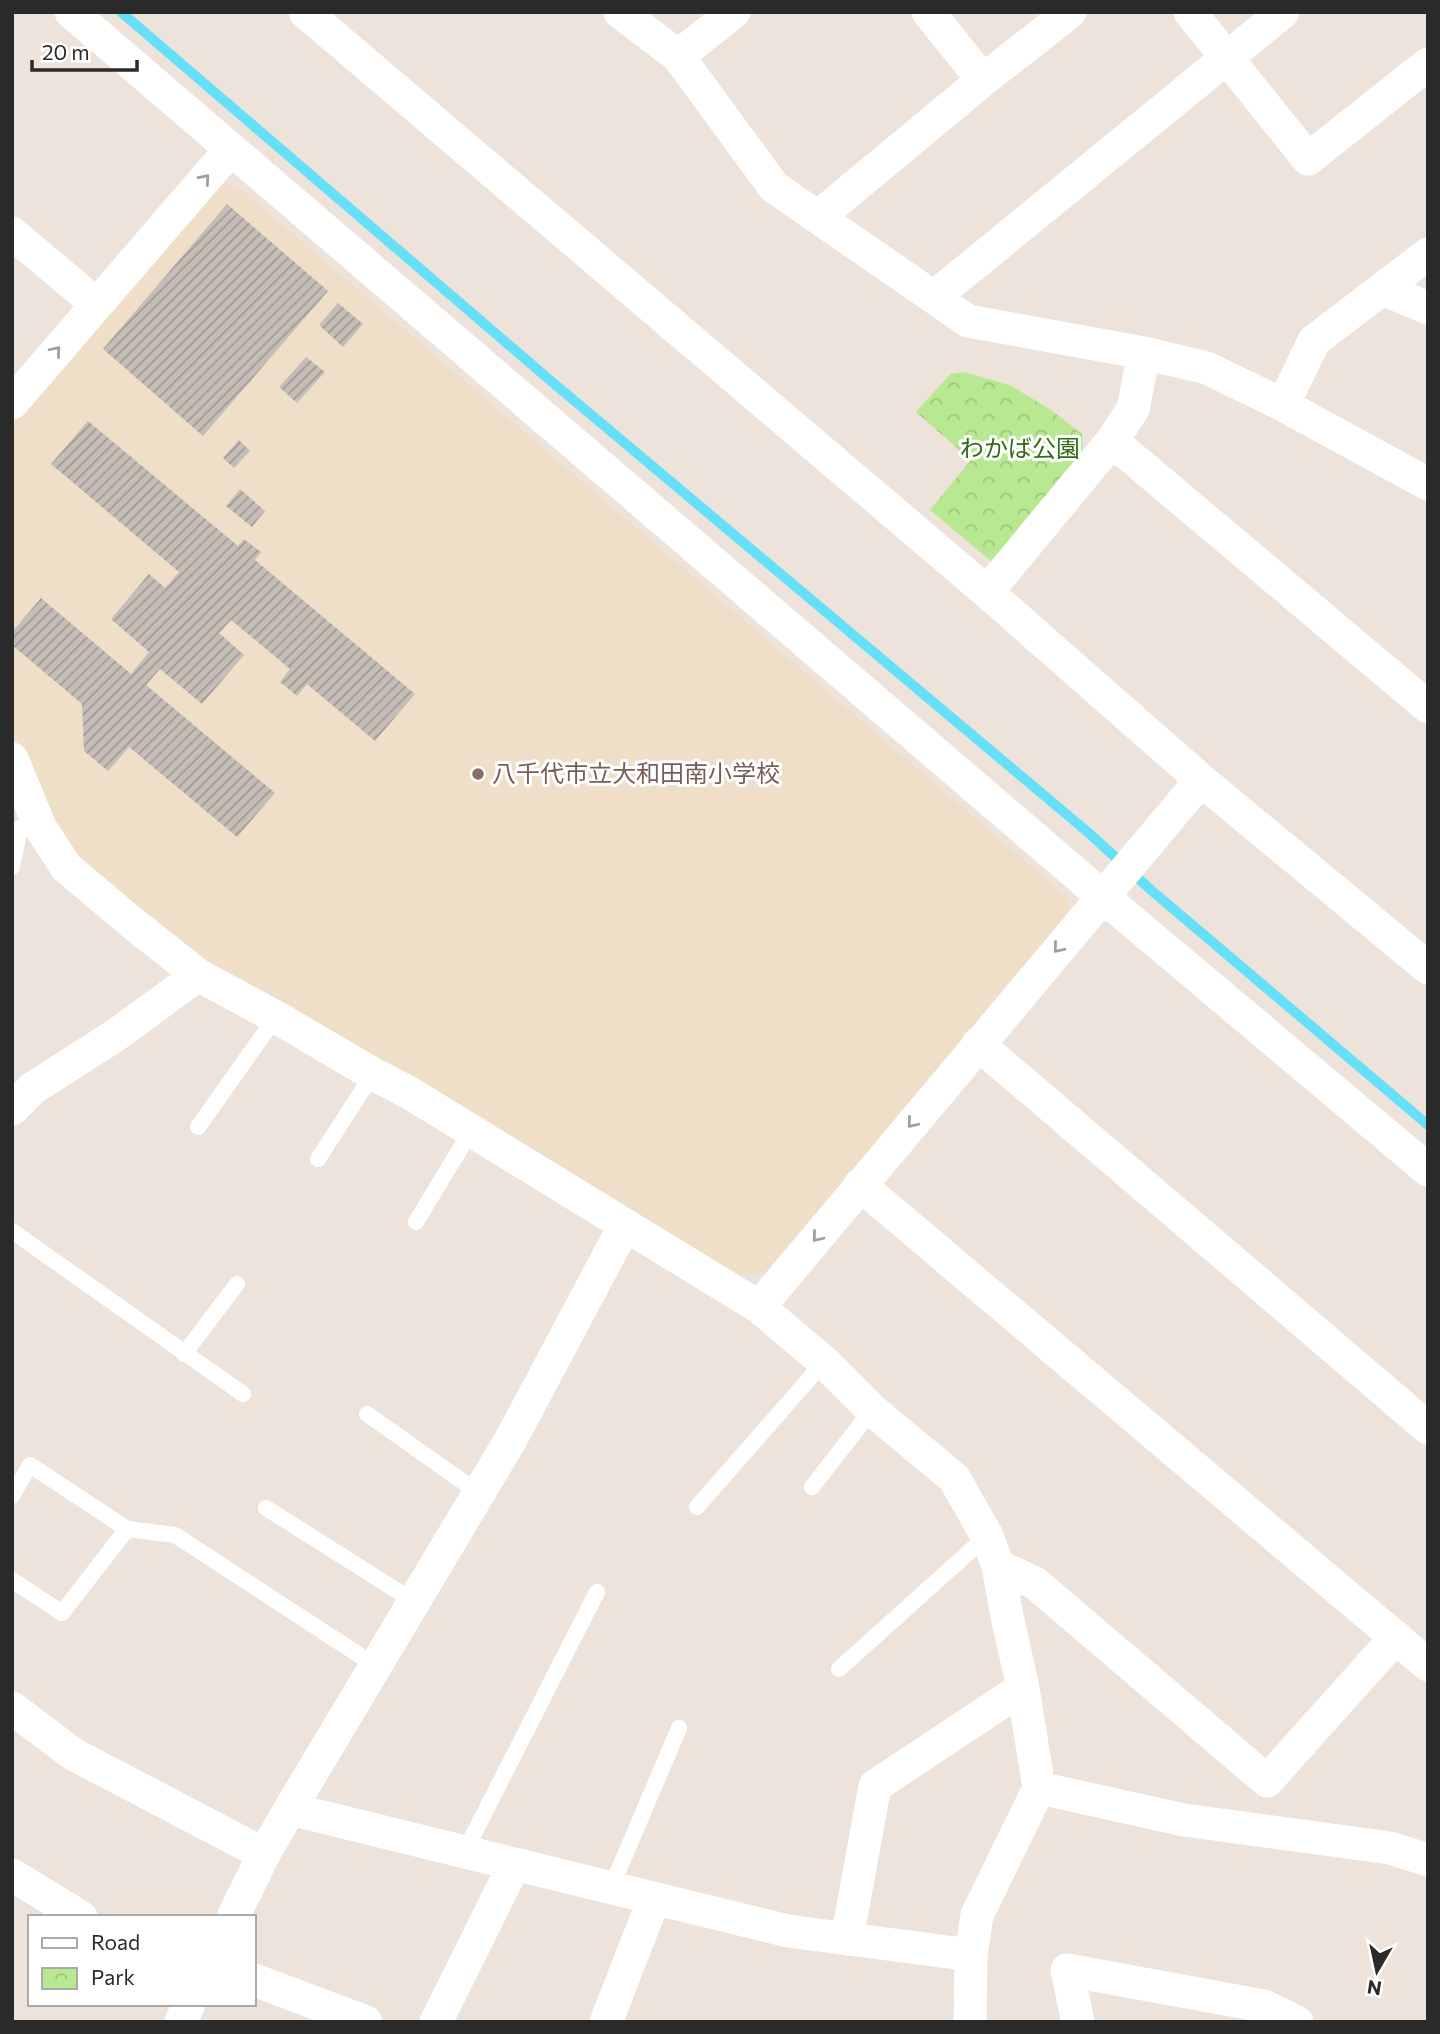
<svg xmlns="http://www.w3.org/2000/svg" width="1440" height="2034" font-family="Commissioner,'Noto Sans JP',sans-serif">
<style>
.education{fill:#f0dfc8}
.park{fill:url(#park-crowns)}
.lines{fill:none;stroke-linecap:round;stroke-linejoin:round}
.stream{stroke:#65e0f8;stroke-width:10}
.building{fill:url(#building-hatch)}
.service{stroke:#fff;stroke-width:16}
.minor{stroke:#fff;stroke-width:33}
.oneway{stroke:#9f9f9f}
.education-dot{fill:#8d6e63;stroke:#fff;stroke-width:2.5}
.labels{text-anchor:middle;stroke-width:6;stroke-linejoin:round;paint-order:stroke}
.park-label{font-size:24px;fill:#2f6c14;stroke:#fff}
.education-label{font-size:24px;fill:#785e54;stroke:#fff;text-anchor:start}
</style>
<defs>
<pattern id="park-crowns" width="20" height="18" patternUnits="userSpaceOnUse" patternTransform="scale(1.75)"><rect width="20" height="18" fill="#b8e892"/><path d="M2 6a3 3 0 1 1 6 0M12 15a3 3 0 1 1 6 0" fill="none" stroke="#9ec77e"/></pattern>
<pattern id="building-hatch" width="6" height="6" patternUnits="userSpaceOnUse" patternTransform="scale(1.75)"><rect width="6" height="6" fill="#c5bdb7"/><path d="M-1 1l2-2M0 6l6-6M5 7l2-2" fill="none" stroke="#a09a95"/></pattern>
</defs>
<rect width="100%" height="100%" fill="#ede3da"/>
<path class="education" d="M216 183 238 187 1068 898 1070 916 764 1274 729 1275 196 956 74 853 53 822 12 726V424Z"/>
<path class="park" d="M963 372 1010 385 1051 410 1082 434 1083 453 992 562 930 510 971 460 916 412 950 374Z"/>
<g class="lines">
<path class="stream" d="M121 12 551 381 1090 834 1151 890 1428 1125"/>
</g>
<path class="building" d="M227 204 328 291 203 436 103 349Z
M338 303 363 324 343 347 319 325Z
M306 357 325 372 297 403 279 387Z
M88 421 238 546 244 539 261 552 255 560 415 694 375 741 307 684 297 696 280 682 290 669 231 620 219 633 244 655 202 704 160 669 146 685 275 793 237 837 129 747 108 771 84 751 82 704 12 645V632L41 598 131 674 149 652 111 619 149 574 165 588 179 572 51 464Z
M239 440 250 451 234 468 223 458Z
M240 489 265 511 252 527 226 506Z"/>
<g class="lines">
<path class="service" d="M12 867 20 828
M198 1127 276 1017
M318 1159 373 1074
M416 1222 471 1131
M12 1231 243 1394
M184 1354 237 1284
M367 1414 479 1493
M812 1487 872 1410
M12 1496 30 1465 127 1529 175 1535 376 1666
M697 1507 824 1362
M266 1508 415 1602
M12 1580 62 1613 127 1529
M839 1669 987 1536
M465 1851 597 1592
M611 1888 679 1728"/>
<path class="minor" d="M71 12 1102 896 1428 1170
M305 12 987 592 1201 780 1428 968
M620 12 678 56 774 187 968 321 1144 353 1207 368 1283 405 1428 484
M928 12 983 80
M1190 12 1308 159 1428 64
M678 56 734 12
M818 217 983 80 1070 12
M12 233 96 304
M1383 289 1428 308
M934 297 1283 12
M12 403 230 150
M1283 405 1314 341 1428 254
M1112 441 1428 707
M987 592 1112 441 1133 409 1144 353
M12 759 40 827 66 867 130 921 198 975 276 1017 373 1074 408 1092 759 1307 824 1362 872 1410 954 1478 987 1536 998 1566 1007 1616 1023 1688 1039 1788 977 1915 971 1955 970 2022
M978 1044 1428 1428
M12 1109 33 1088 116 1035 198 975
M860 1185 1428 1665
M759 1307 1201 780
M998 1566 1035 1583 1267 1781 1396 1637
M12 1708 73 1754 264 1854
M1039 1788 1184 1820 1390 1848 1428 1860
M290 1809 788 1931 971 1955
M12 1875 81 1917
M233 1917 264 1854 290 1809 510 1441 625 1225
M847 1939 875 1786 1023 1688
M254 1980 366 2022
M181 2022 189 2004
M436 2022 514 1865
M606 2022 654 1899
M1078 2022 1067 1970 1264 2006 1297 2022"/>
</g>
<defs><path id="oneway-chevron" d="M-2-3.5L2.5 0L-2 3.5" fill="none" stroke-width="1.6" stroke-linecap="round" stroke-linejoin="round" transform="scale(1.75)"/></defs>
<g class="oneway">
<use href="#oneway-chevron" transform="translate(205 179) rotate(-49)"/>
<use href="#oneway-chevron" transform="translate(56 351) rotate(-50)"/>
<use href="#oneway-chevron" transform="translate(1058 948) rotate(130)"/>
<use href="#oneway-chevron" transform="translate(912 1123) rotate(130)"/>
<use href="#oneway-chevron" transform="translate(817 1237) rotate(130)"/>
</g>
<circle class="education-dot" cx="478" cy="774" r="7"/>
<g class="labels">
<g class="park-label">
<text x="1020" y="457">わかば公園</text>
</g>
<g class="education-label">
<text x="492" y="782">八千代市立大和田南小学校</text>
</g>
</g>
<rect width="1440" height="2034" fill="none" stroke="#2a2a2a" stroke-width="28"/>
<rect x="28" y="1915" width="228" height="91" fill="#ffffff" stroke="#aaaaaa" stroke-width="2"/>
<rect x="42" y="1938" width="35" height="10" fill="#ffffff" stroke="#aaaaaa" stroke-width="2"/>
<text x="91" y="1950" font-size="21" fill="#2a2a2a">Road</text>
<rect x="42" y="1968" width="35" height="21" fill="url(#park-crowns)" stroke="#aaaaaa" stroke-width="2"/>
<text x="91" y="1985" font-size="21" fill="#2a2a2a">Park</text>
<g transform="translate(1377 1971) rotate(189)" stroke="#ffffff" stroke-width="5" paint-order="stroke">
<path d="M0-5L12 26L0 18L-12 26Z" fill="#2a2a2a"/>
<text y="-10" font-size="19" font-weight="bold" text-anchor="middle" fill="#2a2a2a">N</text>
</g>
<path d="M32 60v10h105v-10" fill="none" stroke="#2a2a2a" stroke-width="3.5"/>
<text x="42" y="60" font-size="21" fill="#2a2a2a" stroke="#ffffff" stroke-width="5" paint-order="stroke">20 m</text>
</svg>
